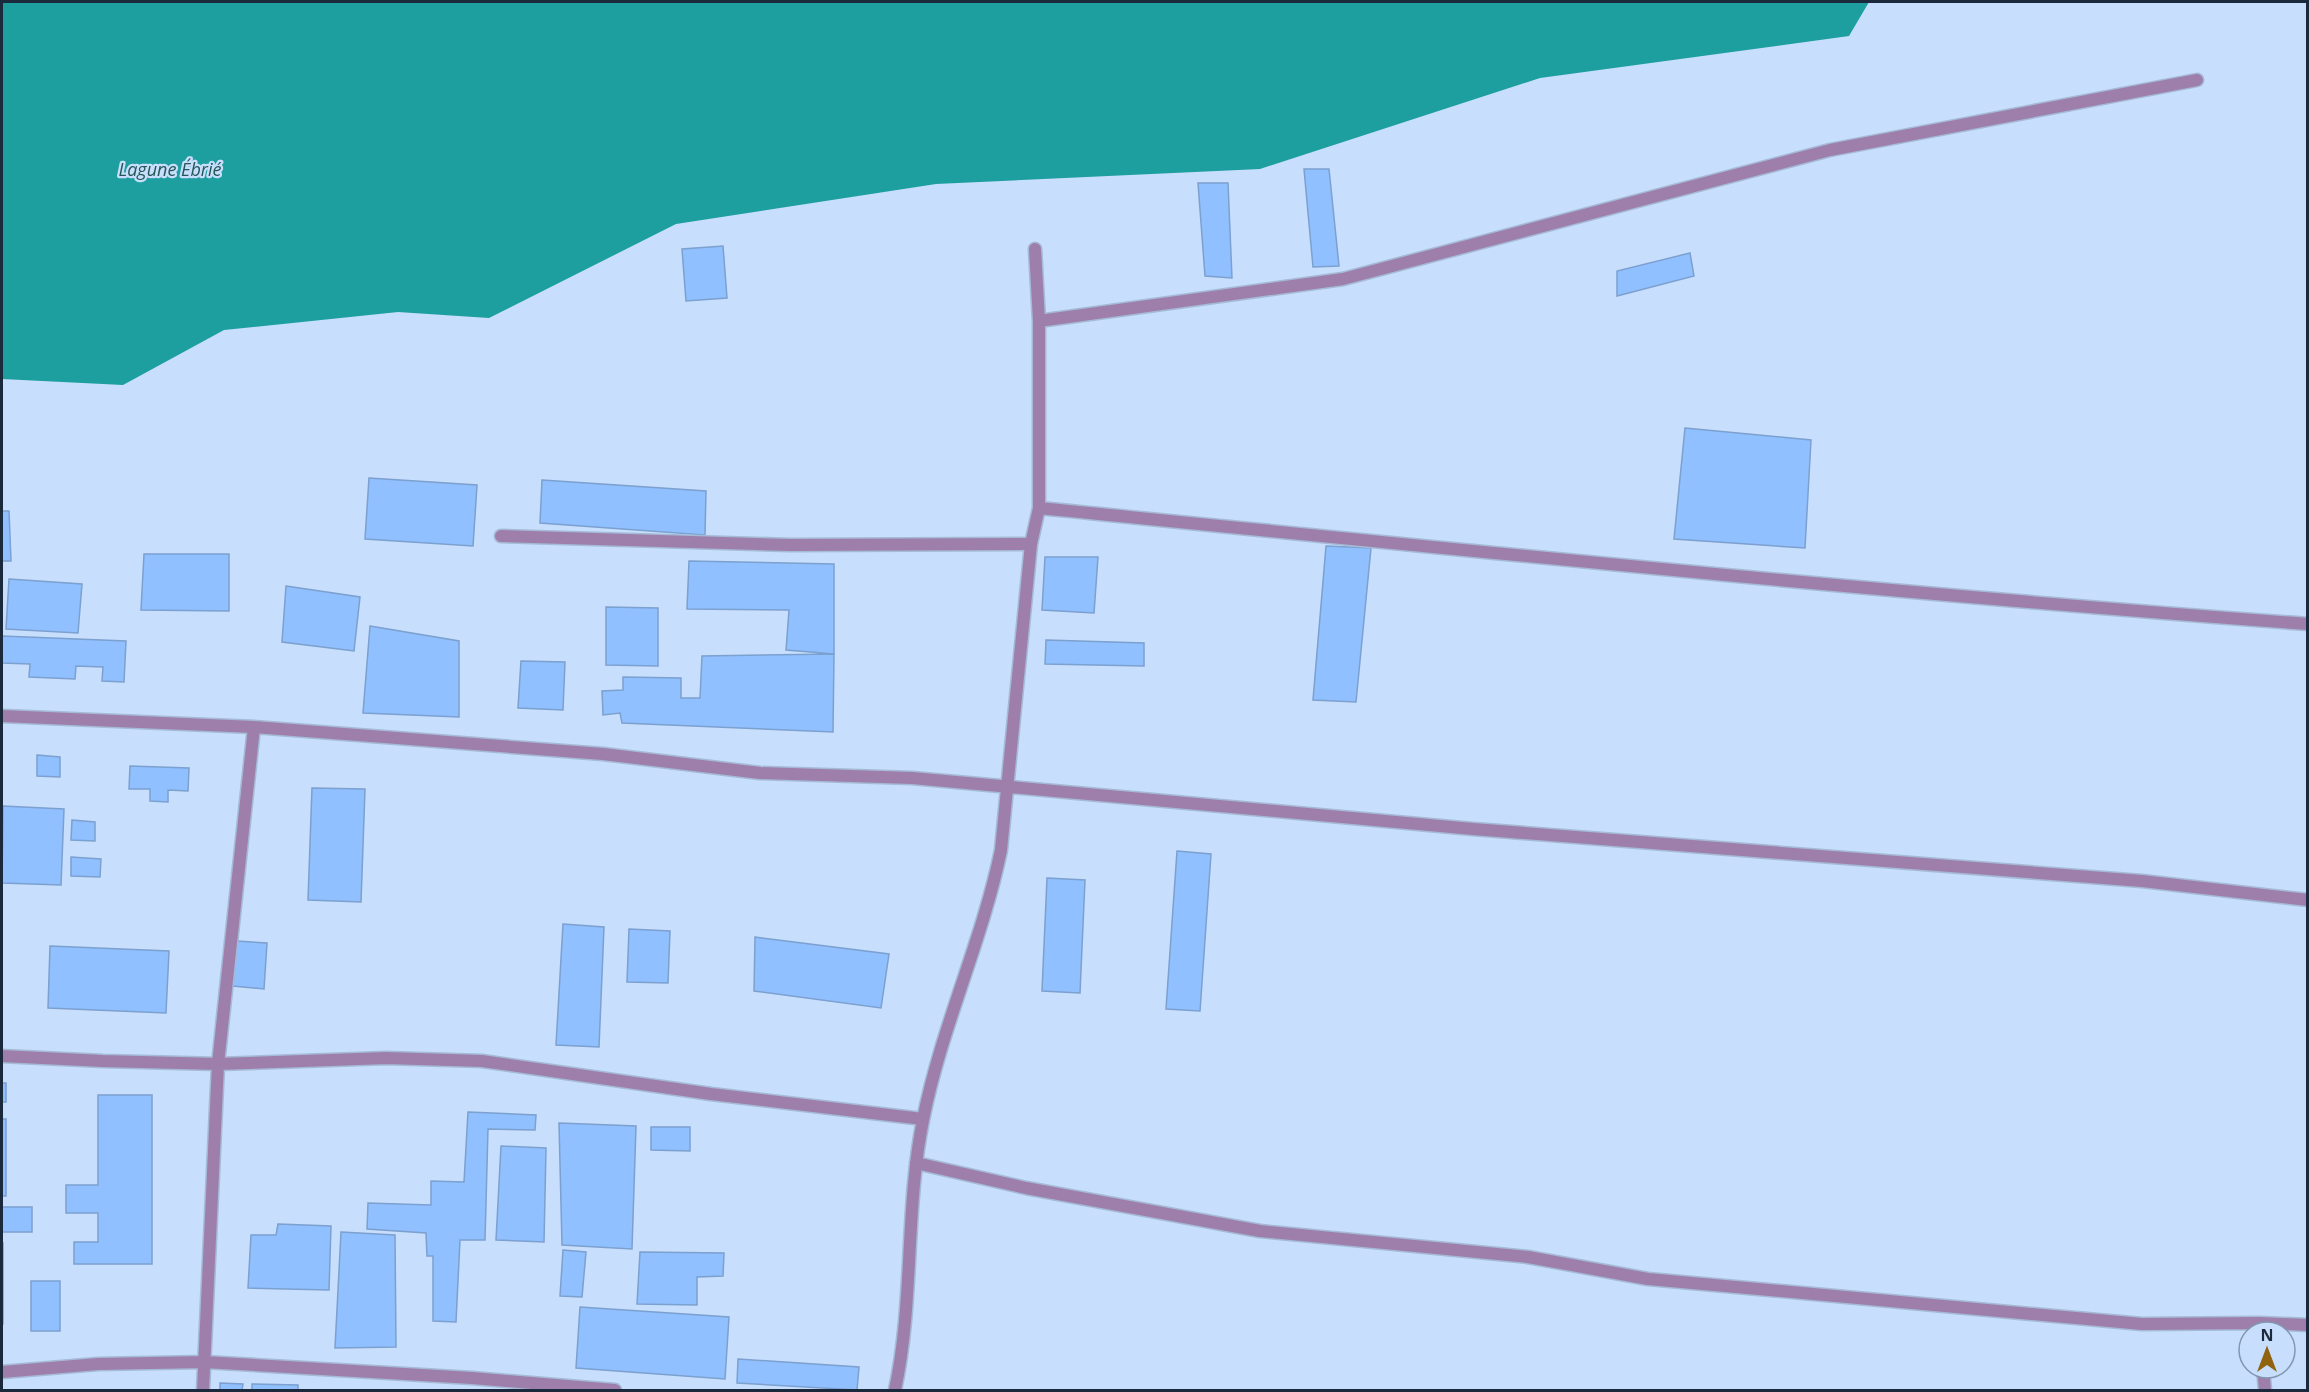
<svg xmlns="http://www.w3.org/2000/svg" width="2309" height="1392" font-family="'Open Sans',sans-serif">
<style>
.water{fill:#1d9e9f}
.building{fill:#90c0ff;stroke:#7ca0cf;stroke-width:1.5}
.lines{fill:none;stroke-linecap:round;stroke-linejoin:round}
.street-casing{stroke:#a5bad6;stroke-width:15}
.street{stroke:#9e7fab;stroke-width:12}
.labels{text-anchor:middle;stroke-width:4.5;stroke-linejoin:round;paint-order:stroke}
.water-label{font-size:18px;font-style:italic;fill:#255757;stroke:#c7defc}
</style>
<rect width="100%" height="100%" fill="#c7defc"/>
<path class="water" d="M2 2H1869L1849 36 1540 78 1260 169 936 184 676 224 489 318 398 312 224 330 123 385 2 379Z"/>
<path class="building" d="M1304 169H1329L1339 266 1313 267Z
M1198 183H1228L1232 278 1205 276Z
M723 246 727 298 686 301 682 249Z
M1690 253 1694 276 1617 296V271Z
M1685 428 1811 440 1805 548 1674 539Z
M369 478 477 485 473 546 365 539Z
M542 480 706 491 705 535 540 523Z
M2 511H9L11 561H2Z
M1326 546 1371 548 1356 702 1313 700Z
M144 554H229V611L141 610Z
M1045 557H1098L1094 613 1042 610Z
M689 561 834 564V654L786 650 789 610 687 609Z
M9 579 82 584 78 633 6 629Z
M286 586 360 597 354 651 282 642Z
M606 607 658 608V666L606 665Z
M370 626 459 641V717L363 713Z
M2 636 126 641 124 682 102 681 103 667 76 666 75 679 29 677 30 664 2 663Z
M1046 640 1144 643V666L1045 664Z
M834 654 833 732 622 723 620 713 603 715 602 691 623 690V677L681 678V698H700L702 656Z
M521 661 565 662 563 710 518 708Z
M37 755 60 757V777L37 776Z
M130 766 189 768 188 791 168 790V802L150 801V789H129Z
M312 788 365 789 361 902 308 900Z
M3 806 64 809 61 885 2 883Z
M72 820 95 822V841L71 840Z
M1177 851 1211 854 1200 1011 1166 1009Z
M71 857 101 859 100 877 71 876Z
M1047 878 1085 880 1080 993 1042 991Z
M563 924 604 927 599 1047 556 1045Z
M629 929 670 931 668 983 627 982Z
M755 937 889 954 881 1008 754 991Z
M237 941 267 943 264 989 233 986Z
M50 946 169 951 166 1013 48 1008Z
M2 1083H6V1102H2Z
M98 1095H152V1264H74V1242H98V1213H66V1185H98Z
M468 1112 536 1115 535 1130 488 1129 485 1240H460L456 1322 433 1321V1256H427L426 1233 367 1229 368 1203 431 1205V1181L464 1182Z
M2 1119H6V1196H2Z
M559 1123 636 1126 632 1249 562 1245Z
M651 1127H690V1151L651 1150Z
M501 1146 546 1148 544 1242 496 1240Z
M2 1207H32V1232H2Z
M278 1224 331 1226 329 1290 248 1288 251 1235H276Z
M341 1232 395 1235 396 1347 335 1348Z
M2 1243H3V1324H2Z
M563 1250 586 1252 582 1297 560 1296Z
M640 1252 724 1253 723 1276 697 1277V1305L637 1304Z
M31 1281H60V1331H31Z
M580 1307 729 1317 725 1379 576 1368Z
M738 1359 859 1367 857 1390 737 1383Z
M220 1383 243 1384 242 1390H220Z
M252 1384 298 1385V1390H252Z"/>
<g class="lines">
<g class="street-casing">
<path id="street" d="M1039 321 1343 279 1830 150 2197 80
M1039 508C1462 550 1884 593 2308 624
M501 536 790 545 1031 544
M2 716 254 727 603 754 760 773 912 778 1473 829 2142 881 2308 900
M2 1056 103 1061 218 1064 386 1058 482 1061 711 1094 923 1119
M916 1163 1026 1188 1260 1231 1528 1257 1648 1279 2142 1324 2259 1323 2308 1325
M2263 1368 2265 1390
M2 1372 98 1364 204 1362 472 1378 615 1390
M203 1390 218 1064 254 727
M895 1390C914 1301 905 1209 923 1120 941 1028 982 942 1001 850L1031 544 1039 508V321L1035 249"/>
</g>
<use href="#street" class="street"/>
</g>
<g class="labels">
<g class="water-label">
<text x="170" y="176">Lagune Ébrié</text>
</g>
</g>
<rect width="2309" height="1392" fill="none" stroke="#1b293c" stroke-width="6"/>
<g transform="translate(2267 1350)"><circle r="28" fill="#c7defc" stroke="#8296af" stroke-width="1.5"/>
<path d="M0-4.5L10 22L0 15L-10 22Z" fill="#91630e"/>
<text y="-9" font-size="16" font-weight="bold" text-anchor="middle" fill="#1b293c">N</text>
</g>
</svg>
